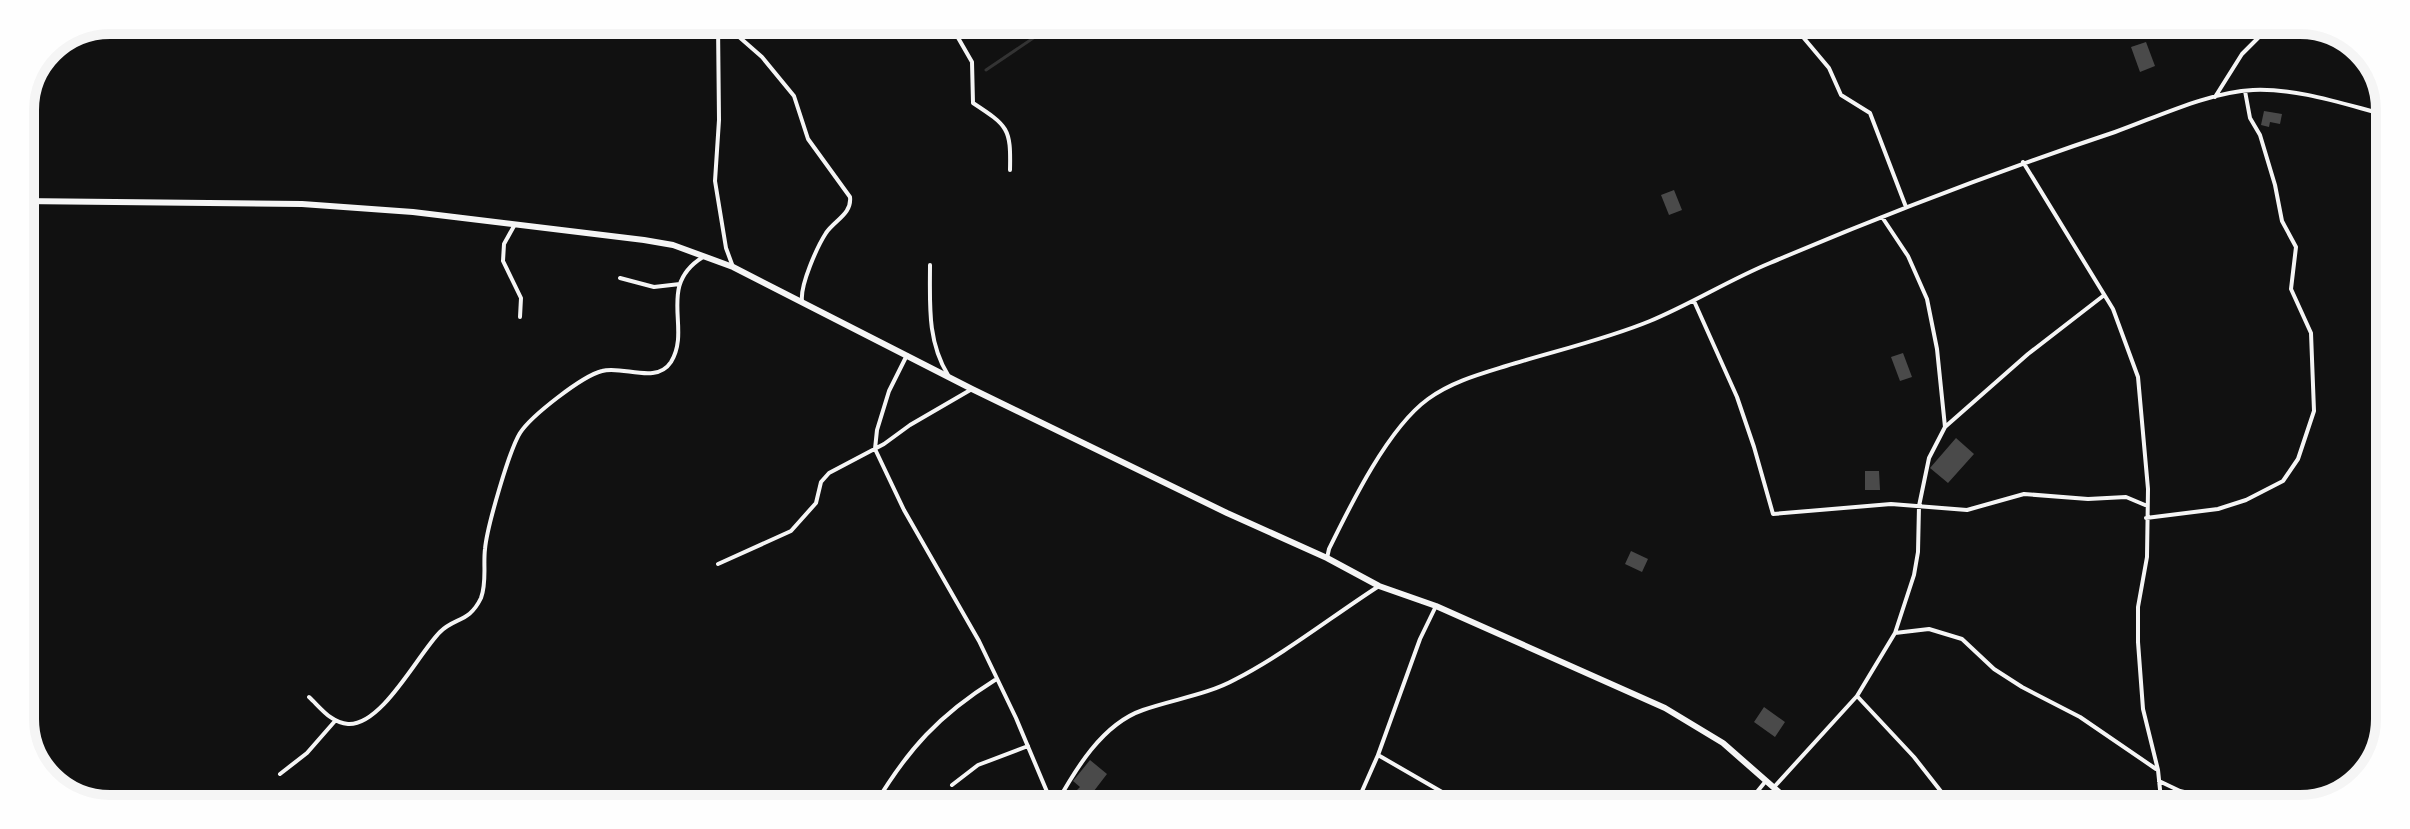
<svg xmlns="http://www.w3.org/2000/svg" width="2410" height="829" font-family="Quicksand,sans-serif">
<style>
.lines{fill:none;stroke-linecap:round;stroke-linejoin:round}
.stream{stroke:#333;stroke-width:3}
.building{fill:#4a4a4a}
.minor{stroke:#f5f5f5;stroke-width:4}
.secondary{stroke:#f5f5f5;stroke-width:6}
.rim{fill:none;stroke:#f5f5f5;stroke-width:10}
</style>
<rect width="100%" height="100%" fill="#111"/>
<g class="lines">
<path class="stream" d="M986 70 1057 22"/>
</g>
<path class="building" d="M2146 42 2155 66 2140 72 2131 47Z
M2264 111 2282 114 2280 124 2270 122 2269 127 2261 125Z
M1674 190 1682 210 1669 215 1661 195Z
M1903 353 1912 377 1900 381 1891 357Z
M1956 438 1974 454 1948 483 1930 468Z
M1865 471H1879L1880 490H1865Z
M1631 551 1648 559 1642 572 1625 564Z
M1764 707 1785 722 1775 737 1754 722Z
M1090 760 1107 774 1087 800 1076 791 1080 787 1073 781Z
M1831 794 1842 804 1846 808H1817Z"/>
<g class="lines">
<path class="minor" d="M949 22 972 62 973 103C1008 126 1011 128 1010 170
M718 23H728L730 29 762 57 794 96 808 139 850 197C852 214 835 220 826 233 817 247 800 285 802 301
M718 24 719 120 715 181 726 248 733 267
M1792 24 1829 68 1841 95 1870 113 1906 207
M2215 97 2242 54 2271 25
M2023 162 2113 309 2138 377 2148 489 2147 557 2138 607V642L2143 709 2158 770 2162 809
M514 226 504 244 503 261 521 298 520 317
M930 265C930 304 927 341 948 375
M620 278 654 287 680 284
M1694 301 1737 397 1754 447 1773 514 1891 504 1967 510 2024 494 2088 499 2126 497 2145 505
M907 355 889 391 877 430 875 449 904 510 979 641 1016 718 1053 806
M1945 427 2028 354 2103 296
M2146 518 2218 509 2246 500 2283 481 2298 459 2314 411 2311 333 2291 289 2296 247 2282 221 2275 185 2260 135 2250 118 2245 91
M1327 558 1329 549C1351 504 1388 428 1428 399 1451 382 1480 374 1506 366 1554 351 1604 340 1650 321 1691 304 1729 280 1770 263 1883 215 1998 171 2115 132 2157 117 2209 92 2253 90 2299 88 2346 105 2390 116
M718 564 791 531 816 503 821 482 829 473 884 444 910 425 972 389
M1436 606 1420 639 1378 755 1468 807
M1895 633 1929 629 1962 639 1994 669 2022 687 2080 717 2156 769
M1857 696 1914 757 1954 808
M309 697C320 707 331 723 348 724 382 726 418 654 440 632 455 617 469 623 481 598 487 582 483 565 485 549 487 527 509 451 520 433 531 416 582 376 602 371 623 365 656 385 671 362 692 328 656 286 703 257
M280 774 307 753 335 721
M2159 781 2180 791 2254 809
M952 785 978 765 1028 746
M1775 786 1857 696 1895 633 1914 575 1918 552 1919 506 1929 458 1945 427 1937 349 1927 299 1908 256 1882 217
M874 806C908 749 939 715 995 680
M1055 806C1075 770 1102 724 1143 710 1174 699 1207 695 1236 679 1286 653 1331 617 1379 586
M1355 807 1378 755
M1441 807 1449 796
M1744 808 1765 782
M2164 809 2168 799 2180 791"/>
<path class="secondary" d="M20 201 302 204 413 212 644 240 673 245 733 267 972 389 1227 513 1327 558 1379 586 1436 606 1665 708 1723 743 1797 808"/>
</g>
<path d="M0 0H2410V829H0ZM110 34H2300A76 76 0 0 1 2376 110V719A76 76 0 0 1 2300 795H110A76 76 0 0 1 34 719V110A76 76 0 0 1 110 34Z" fill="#fefefe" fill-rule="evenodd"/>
<path class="rim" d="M110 34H2300A76 76 0 0 1 2376 110V719A76 76 0 0 1 2300 795H110A76 76 0 0 1 34 719V110A76 76 0 0 1 110 34Z"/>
</svg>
